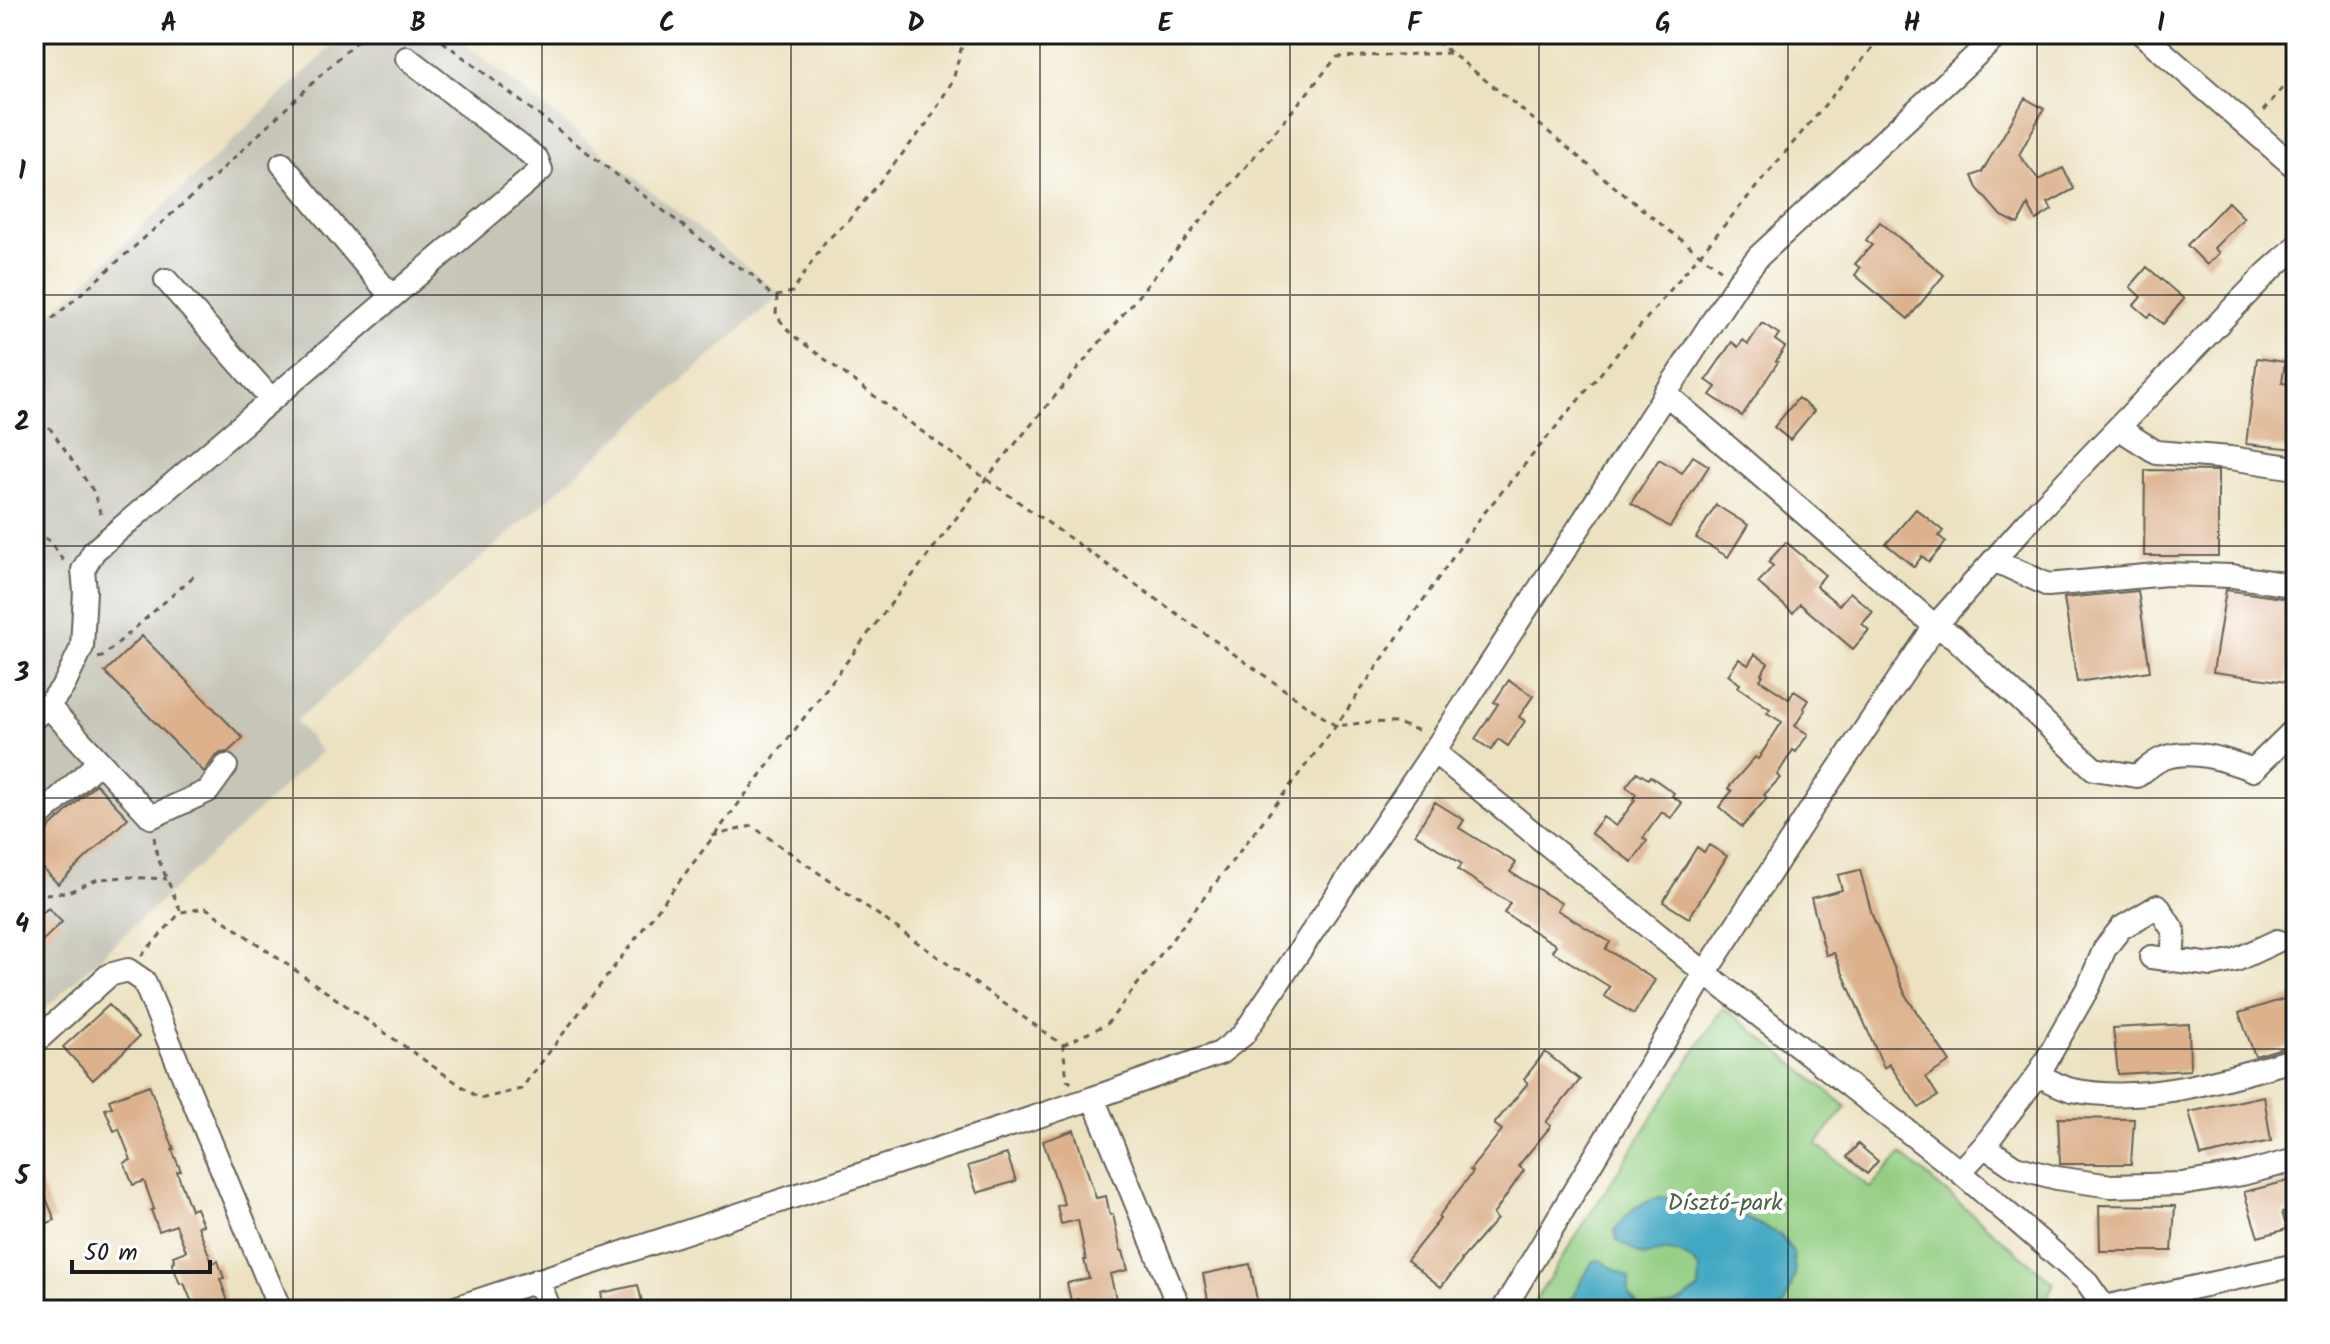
<svg xmlns="http://www.w3.org/2000/svg" width="2330" height="1344" font-family="Kalam,sans-serif">
<style>
.industrial{fill:#c6c5b8}
.green{fill:#92cd81;stroke:#57744e;stroke-width:2}
.water{fill:#42a7c2;stroke:#2f626f;stroke-width:2}
.building{fill:#dcb18c}
.lines{fill:none;stroke-linecap:round;stroke-linejoin:round}
.minor-casing{stroke:#656156;stroke-width:26}
.path{stroke:#656156;stroke-width:3;stroke-dasharray:6 6;stroke-linecap:butt}
.minor{stroke:#fff;stroke-width:22}
.grid{fill:none;stroke:#1c1c1c;stroke-width:2;stroke-opacity:0.55}
.labels{text-anchor:middle;stroke-width:8;stroke-linejoin:round;paint-order:stroke}
.park-label{font-size:24px;fill:#4b6344;stroke:#fff}
.neatline{fill:none;stroke:#1c1c1c;stroke-width:3}
.grid-label{font-size:26px;text-anchor:middle;font-weight:bold;fill:#1c1c1c}
</style>
<rect width="100%" height="100%" fill="#fff"/>
<filter id="ink" filterUnits="userSpaceOnUse"><feTurbulence type="fractalNoise" baseFrequency=".0125" numOctaves="2"/><feDisplacementMap in="SourceGraphic" scale="16" xChannelSelector="R" yChannelSelector="G"/><feConvolveMatrix kernelMatrix="1 2 1 2 8 2 1 2 1" color-interpolation-filters="sRGB"/></filter>
<filter id="wash" filterUnits="userSpaceOnUse"><feTurbulence type="fractalNoise" baseFrequency=".006" numOctaves="4" result="noise"/><feDisplacementMap in="SourceGraphic" scale="32" xChannelSelector="R" yChannelSelector="G"/><feGaussianBlur stdDeviation="1.8" result="paint"/><feColorMatrix in="noise" values="0 0 0 0 0 0 0 0 0 0 0 0 0 0 0 0 0 1.4 0 .05"/><feComposite in="paint" operator="in"/></filter>
<g filter="url(#wash)">
<rect width="100%" height="100%" fill="#ece2c1"/>
<path class="industrial" d="M345 34H452L781 294 296 721 321 752 34 1019V330Z"/>
<path class="green" d="M1722 1009 1732 1014 1847 1107 1816 1144 1870 1188 1901 1154 2054 1283 2046 1300 1997 1310H1529Z"/>
<path class="water" d="M1659 1197H1686L1738 1214 1780 1235 1793 1252 1795 1274 1785 1304 1779 1310H1565L1593 1261 1600 1260 1629 1278V1295L1640 1307C1667 1309 1678 1305 1699 1289L1700 1268C1680 1249 1670 1248 1643 1256L1617 1240 1615 1229 1635 1207Z"/>
<g id="blocks">
<path class="building" d="M2025 98 2044 109 2019 155 2039 180 2063 168 2074 189 2048 203 2052 210 2036 220 2028 205 2018 224 2000 215 1977 188 1972 176 1982 172Z
M2228 202 2244 218 2214 248 2219 253 2207 265 2187 245Z
M1880 222 1944 275 1908 319 1855 275 1860 268 1855 264 1872 245 1866 240Z
M2147 267 2184 299 2163 324 2151 314 2148 317 2134 305 2141 297 2130 287Z
M1762 323 1779 334 1775 340 1785 347 1776 361 1778 362 1742 416 1710 395 1716 387 1706 380 1732 342 1738 347 1743 340 1748 344Z
M2257 358 2285 362 2282 383 2296 385V449L2246 444Z
M1798 398 1814 411 1790 440 1774 427Z
M1693 456 1709 466 1670 527 1631 503 1659 459 1682 473Z
M2145 470 2218 471V556H2144Z
M1716 505 1748 525 1728 557 1696 538Z
M1916 509 1943 531 1939 536 1946 542 1929 562 1922 556 1914 567 1886 544Z
M1786 542 1825 575 1816 586 1839 605 1850 592 1873 612 1862 624 1869 630 1853 649 1800 604 1793 613 1758 583 1773 566 1768 562Z
M2226 590 2296 600V616L2286 682 2213 672Z
M2138 591 2150 671 2077 682 2064 598Z
M142 636 243 738 228 752 221 753 215 757 204 772 105 672Z
M1755 654 1768 663 1761 674 1763 675 1760 680 1789 699 1794 691 1808 700 1803 708 1805 710 1795 726 1808 734 1796 752 1793 750 1777 775 1780 778 1764 795 1767 798 1742 827 1719 807 1732 791 1728 788 1755 757 1758 759 1782 722 1767 713 1770 709 1738 687 1740 684 1728 675 1739 659 1748 665Z
M1509 680 1533 696 1519 717 1525 721 1508 746 1498 739 1491 750 1475 739 1498 704 1494 702Z
M1637 772 1648 779 1650 776 1674 793 1672 796 1682 803 1671 818 1662 812 1643 838 1647 841 1632 862 1591 833 1603 817 1616 826 1635 800 1633 799 1636 794 1626 787Z
M96 784 128 818 58 884 34 859V842Z
M1435 802 1464 820 1459 828 1516 863 1510 872 1561 903 1557 910 1610 942 1606 949 1655 980 1634 1014 1604 996 1610 987 1552 951 1556 945 1504 913 1510 903 1458 870 1462 864 1415 834Z
M1709 845 1727 856 1689 918 1663 902 1697 847 1704 852Z
M1860 870 1872 915 1906 996 1950 1062 1926 1077 1938 1096 1919 1108 1889 1064 1884 1068 1834 953 1826 955 1811 898 1842 890 1838 875Z
M48 908 62 922 34 949V921Z
M2296 995V1044L2255 1056 2239 1013Z
M109 1005 139 1037 93 1080 63 1047Z
M2189 1024 2190 1070 2118 1074 2113 1028Z
M1545 1052 1580 1080 1546 1122 1551 1126 1518 1166 1524 1170 1493 1215 1497 1219 1461 1260 1462 1261 1441 1287 1407 1260 1440 1219 1438 1217 1473 1172 1470 1170 1502 1130 1494 1124 1528 1083 1524 1079Z
M149 1085 174 1149 172 1150 181 1171 177 1172 191 1210 196 1208 203 1225 198 1226 212 1263 218 1261 224 1278 220 1279 231 1310H195L184 1283 180 1284 172 1263 175 1262 173 1256 186 1251 176 1225 159 1231 151 1210 154 1209 144 1181 133 1185 124 1163 131 1160 119 1129 114 1131 105 1109 112 1107 109 1100Z
M2264 1096 2271 1141 2201 1156 2189 1112Z
M2058 1118 2134 1119 2131 1164H2060Z
M1074 1130 1096 1198 1106 1196 1110 1215 1113 1214 1121 1251H1123L1128 1270 1110 1274 1119 1310H1081L1080 1299 1071 1301 1067 1283 1089 1278 1084 1260H1086L1078 1220 1061 1224 1057 1206 1064 1204 1043 1141Z
M1858 1144 1878 1161 1867 1174 1847 1157Z
M1007 1154 1016 1181 977 1193 968 1166Z
M34 1169 55 1220 34 1229Z
M2296 1179V1209L2282 1212 2287 1229 2258 1237 2244 1192Z
M2099 1205 2175 1206 2172 1251H2100Z
M1250 1264 1259 1310H1210L1203 1274Z
M638 1285 644 1310H605L601 1293Z"/>
</g>
</g>
<g filter="url(#ink)">
<use href="#blocks" fill-opacity="0" stroke="#656156" stroke-width="2"/>
<g class="lines">
<g class="minor-casing">
<path id="minor" d="M2142 34 2296 168
M282 164 391 296
M166 280 271 399
M1665 393 1935 626 1954 637 2094 769 2137 776C2145 770 2155 761 2164 758 2192 748 2227 760 2253 770L2296 728
M2118 428 2156 452 2230 458 2296 468
M1994 560 2048 585 2167 574 2232 576 2296 586
M48 706 151 817 208 791 226 766
M34 718 48 706 64 685 82 647 85 591 83 570 94 551 541 170 537 159 407 58
M1433 751 1705 973 1960 1172 2085 1280 2104 1307
M34 821 99 762
M2151 957 2212 965 2236 960 2277 941
M34 1043 109 975 128 970 144 981 280 1310
M2038 1075C2049 1080 2060 1087 2072 1090 2147 1105 2224 1079 2296 1059
M1093 1098 1180 1310
M1984 1146 2015 1167 2057 1178 2111 1186 2182 1184 2242 1174 2296 1160
M1960 1172 1984 1146 2038 1075 2089 986 2105 948 2121 928 2158 906 2174 932 2172 960
M538 1280 550 1310
M449 1310 1093 1098 1220 1053 1243 1035 1442 739 1738 282 1759 256 1999 34
M1503 1310 1705 973 1814 805 1935 626 2034 515 2267 273 2296 247
M2091 1310 2296 1265"/>
</g>
<path class="path" d="M433 34 729 261 751 274 770 294 777 296 792 292 825 242 849 220 928 122 953 80 965 34
M1426 34C1528 110 1620 197 1723 271
M1958 34 1965 39
M2263 111 2296 72
M777 296 776 315 791 334 986 479 1336 726 1370 722 1397 723 1423 732
M34 335 217 174 364 34
M49 427 94 492 102 519
M34 532 50 541 64 562
M98 658 102 657 194 576
M712 836 752 826 1063 1045 1067 1080 1073 1084
M154 837 157 856 181 912
M34 895 68 892 98 879 126 877 167 879
M141 956 181 912 206 908 480 1099 521 1089 986 479 1337 57 1452 53
M1063 1045 1107 1024 1336 726 1480 518 1884 34"/>
<use href="#minor" class="minor"/>
</g>
</g>
<path class="grid" d="M293 34V1310M542 34V1310M791 34V1310M1040 34V1310M1290 34V1310M1539 34V1310M1788 34V1310M2037 34V1310M34 295H2296M34 546H2296M34 798H2296M34 1049H2296"/>
<g class="labels">
<g class="park-label">
<text x="1725" y="1210">Dísztó-park</text>
</g>
</g>
<rect width="2330" height="1344" fill="none" stroke="#fff" stroke-width="88"/>
<path d="M72 1260v12h138v-12" fill="none" stroke="#1c1c1c" stroke-width="4"/>
<text x="84" y="1260" font-size="24" fill="#1c1c1c" stroke="#ffffff" stroke-width="6" paint-order="stroke">50 m</text>
<rect x="44" y="44" width="2242" height="1256" class="neatline"/>
<g class="grid-label">
<text x="169" y="31">A</text>
<text x="418" y="31">B</text>
<text x="667" y="31">C</text>
<text x="916" y="31">D</text>
<text x="1165" y="31">E</text>
<text x="1414" y="31">F</text>
<text x="1663" y="31">G</text>
<text x="1912" y="31">H</text>
<text x="2161" y="31">I</text>
<text x="22" y="179">1</text>
<text x="22" y="430">2</text>
<text x="22" y="681">3</text>
<text x="22" y="932">4</text>
<text x="22" y="1184">5</text>
</g>
</svg>
